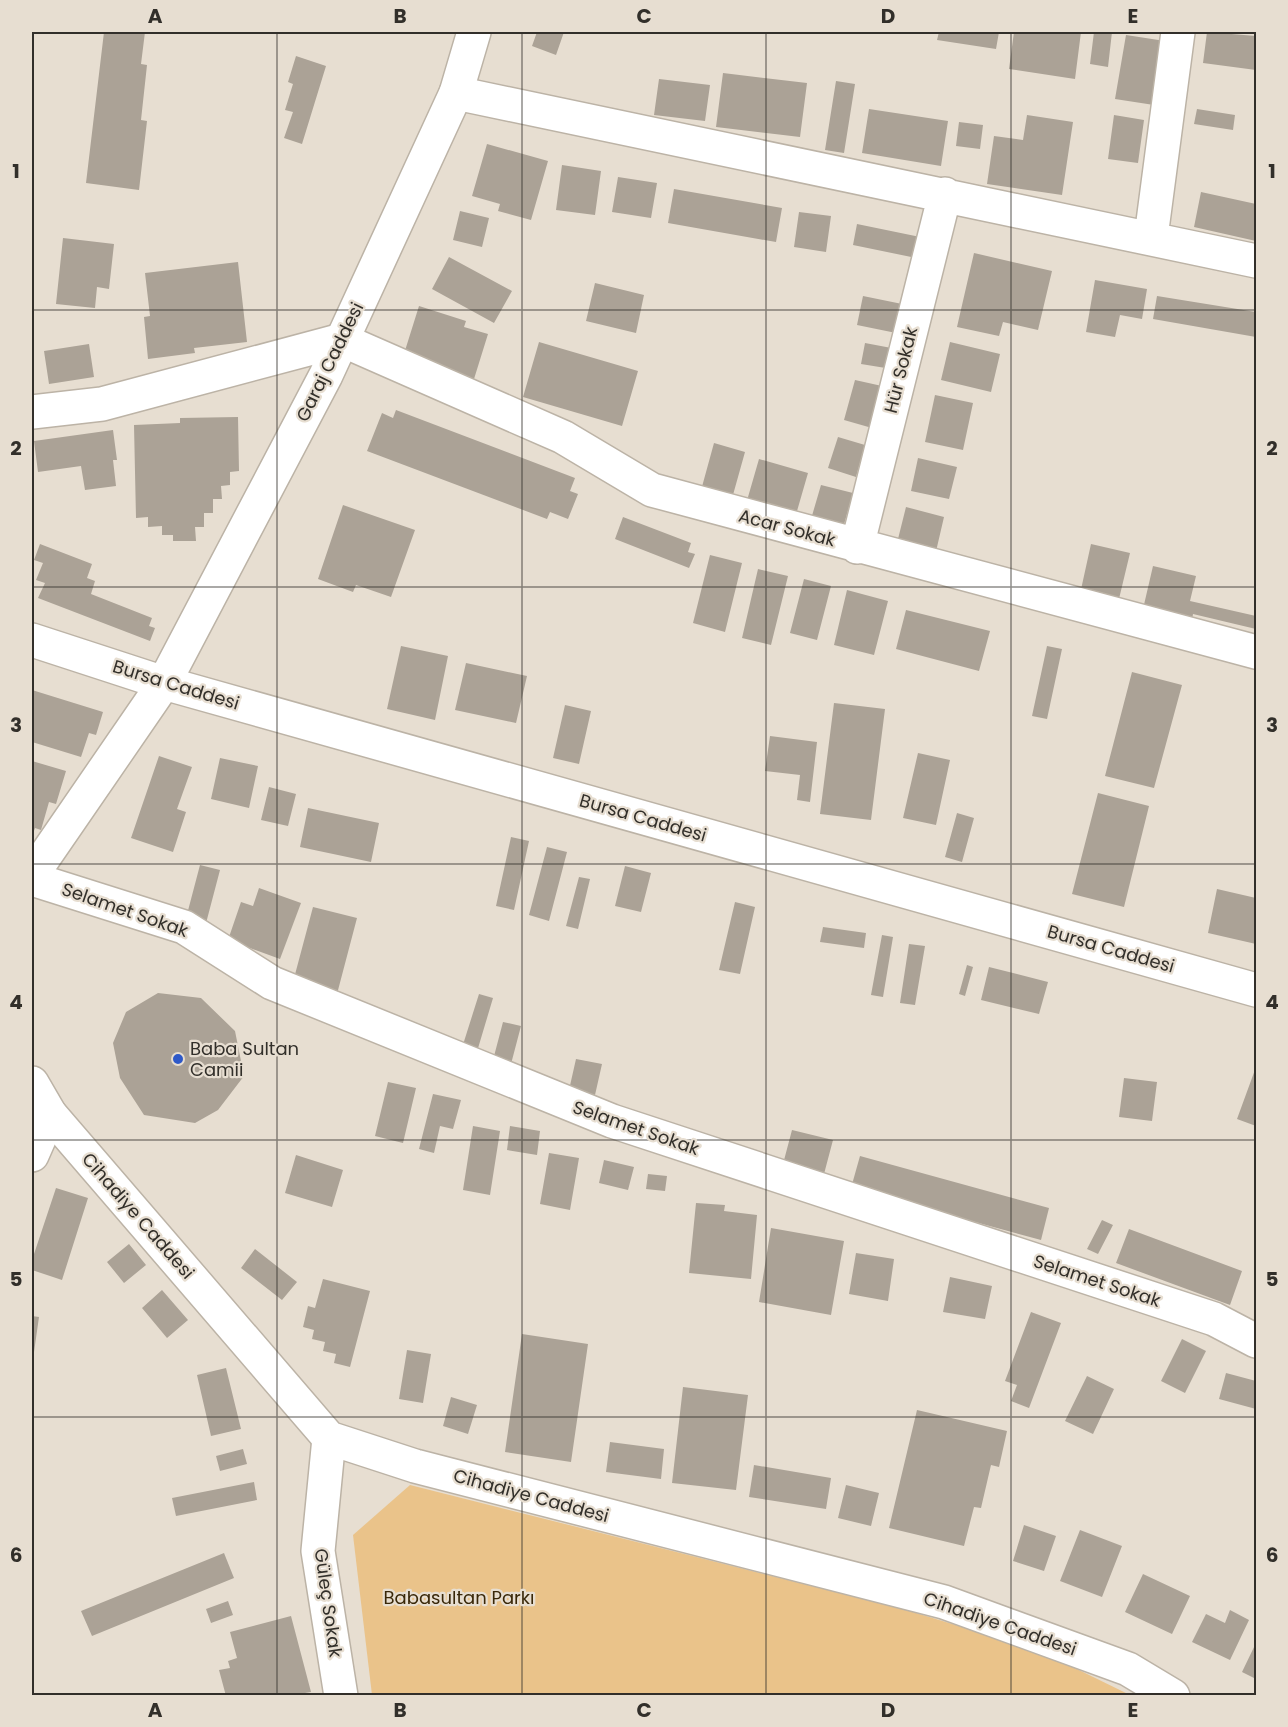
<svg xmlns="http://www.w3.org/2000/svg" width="1288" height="1727" font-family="Poppins,sans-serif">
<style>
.green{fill:#eac38a}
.building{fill:#aba296}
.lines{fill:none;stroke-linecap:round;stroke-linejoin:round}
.minor-casing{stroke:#bcb3a6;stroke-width:36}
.tertiary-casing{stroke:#bcb3a6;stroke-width:36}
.primary-casing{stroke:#bcb3a6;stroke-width:36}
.minor{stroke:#fff;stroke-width:33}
.tertiary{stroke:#fff;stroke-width:33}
.primary{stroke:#fff;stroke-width:33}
.grid{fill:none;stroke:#322f2a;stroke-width:1.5;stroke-opacity:0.55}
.poi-dot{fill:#2e59c8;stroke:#e7ded1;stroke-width:2}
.labels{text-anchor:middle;stroke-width:4.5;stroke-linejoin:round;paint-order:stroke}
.street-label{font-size:18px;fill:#322f2a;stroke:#e7ded1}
.poi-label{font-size:18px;fill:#322f2a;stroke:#e7ded1;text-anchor:start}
.park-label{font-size:18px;fill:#392708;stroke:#e7ded1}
.neatline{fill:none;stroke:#322f2a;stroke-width:2}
.grid-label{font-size:20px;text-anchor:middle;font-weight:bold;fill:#322f2a}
</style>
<rect width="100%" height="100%" fill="#e7ded1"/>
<path class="green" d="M410 1485 903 1609 1038 1650 1130 1695H372L353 1535Z"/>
<path class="building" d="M104 32H145L141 64 147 65 141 120 147 121 139 190 86 183Z
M537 32H564L556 55 532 46Z
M939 32H999L996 49 937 40Z
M1014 32H1081L1075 79 1009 69Z
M1094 32H1112L1108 67 1090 64Z
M1207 32 1256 36V70L1203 63Z
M1126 35 1165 41 1154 105 1115 99Z
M296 56 326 66 302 144 284 138 293 112 285 110 293 84 288 82Z
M723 73 807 83 800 137 716 127Z
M659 79 710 85 705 121 654 115Z
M836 81 855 84 844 153 825 150Z
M869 109 948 121 941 166 862 153Z
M1197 109 1235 115 1233 130 1194 124Z
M1027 115 1073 122 1062 195 987 184 994 136 1023 140Z
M1114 115 1144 120 1138 163 1108 159Z
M959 122 983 125 980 149 956 146Z
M487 144 548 161 531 220 498 211 500 204 472 196Z
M562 165 601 171 595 215 556 210Z
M618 177 657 183 651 218 612 212Z
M674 189 782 208 776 242 668 223Z
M1201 192 1256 204V241L1194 227Z
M460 211 489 218 482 247 453 240Z
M799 212 831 216 826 252 794 247Z
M857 224 925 238 921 259 853 245Z
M63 238 114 244 109 289 97 287 95 308 56 304Z
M974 253 1052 271 1038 330 1003 322 999 336 957 327Z
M449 257 512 291 494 323 432 289Z
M238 262 247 342 194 348 195 353 148 359 144 317 150 316 145 273Z
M1095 280 1147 289 1142 319 1120 315 1115 337 1086 332Z
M595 283 644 295 636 333 586 321Z
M863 296 907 305 901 334 857 325Z
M1157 296 1256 312V337L1153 319Z
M419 306 466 321 464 327 488 334 474 379 403 357Z
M539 342 638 371 622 426 523 397Z
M950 342 1000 354 991 392 941 380Z
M865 343 902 350 898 370 861 364Z
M89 344 94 377 49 384 44 351Z
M855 380 882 386 872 428 844 420Z
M935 395 973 403 963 450 925 442Z
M396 410 575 478 570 491 578 494 568 519 550 512 547 519 367 451 382 413 393 418Z
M238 417 239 471 230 472V485L221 486 222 499H213V513H204V527H195L196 541H173V535H162V526L148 527V517L136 518 134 425 180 423V418Z
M113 430 117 460H113L116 486 85 490 81 466 38 472 34 441Z
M838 437 865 445 856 477 828 468Z
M714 443 745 452 731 502 700 494Z
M918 458 957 467 949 499 911 491Z
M759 459 808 473 795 518 746 504Z
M821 485 853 493 841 535 809 526Z
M343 505 415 530 391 597 356 585 353 592 318 579Z
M906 507 944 517 934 560 895 551Z
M623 517 691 543 688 552 695 554 689 568 615 539Z
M40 544 92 564 87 578 95 581 91 594 152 618 149 626 155 628 150 641 38 598 45 583 36 580 43 563 34 560Z
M1091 544 1130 553 1118 603 1080 594Z
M710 555 742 563 725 632 693 623Z
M1153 566 1196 576 1190 601 1256 616V629L1193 614 1192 620 1143 609Z
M758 569 788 576 771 645 742 638Z
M804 579 831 586 817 640 790 633Z
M847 590 888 601 874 655 834 645Z
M906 610 990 631 979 671 896 649Z
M401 646 448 656 435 720 387 709Z
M1047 646 1062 649 1047 719 1032 716Z
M466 663 527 676 516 723 455 710Z
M1132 672 1182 685 1154 788 1105 776Z
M32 690 103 712 96 735 89 733 81 757 32 742Z
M834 703 885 709 871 820 820 814Z
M565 705 591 711 579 764 553 758Z
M770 736 817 742 810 802 797 800 800 775 765 771Z
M918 753 950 760 936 825 903 818Z
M159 756 192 767 177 809 186 812 173 852 131 838Z
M220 758 258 766 249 808 211 799Z
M32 761 66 771 56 804 49 802 41 830 35 828 32 836Z
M269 787 296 794 288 826 261 820Z
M1098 793 1149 806 1124 907 1072 894Z
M308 808 379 823 371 862 300 847Z
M957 813 974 818 962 862 945 857Z
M511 837 529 841 514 910 496 906Z
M547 847 567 852 549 921 529 915Z
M200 865 220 870 205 927 185 922Z
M625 866 651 873 641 912 615 906Z
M579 877 590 879 578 929 566 926Z
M259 888 301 903 280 959 228 940 241 902 253 906Z
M1217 889 1256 898V944L1208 933Z
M735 902 755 907 740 974 719 970Z
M313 907 357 918 337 994 293 982Z
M823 927 866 933 864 948 820 942Z
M882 935 893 937 883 997 871 995Z
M909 944 925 946 915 1005 900 1003Z
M967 965 973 967 965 996 959 994Z
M989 967 1048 982 1039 1014 981 1000Z
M158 993 201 998 235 1031 244 1076 218 1110 195 1123 144 1115 120 1078 113 1043 126 1012Z
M479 994 493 998 476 1055 461 1051Z
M503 1022 521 1026 511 1064 493 1060Z
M576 1059 602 1064 595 1095 569 1090Z
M1256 1067V1126L1237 1119Z
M1124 1078 1157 1082 1152 1121 1119 1117Z
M388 1082 416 1088 403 1143 375 1136Z
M433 1094 461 1100 453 1129 440 1126 434 1153 419 1149Z
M473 1126 500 1131 490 1195 463 1190Z
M510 1126 540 1131 537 1155 507 1150Z
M792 1130 833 1140 824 1174 783 1164Z
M549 1153 579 1158 570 1210 540 1204Z
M296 1155 343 1170 332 1207 285 1193Z
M860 1156 1049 1208 1041 1240 851 1188Z
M604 1160 634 1167 628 1190 599 1183Z
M648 1174 667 1176 665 1191 646 1189Z
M56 1188 88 1198 62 1280 32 1270V1260Z
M696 1203 725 1205 724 1211 757 1215 751 1279 689 1273Z
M1102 1220 1113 1225 1098 1254 1087 1249Z
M771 1228 844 1241 831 1315 759 1302Z
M1129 1229 1242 1271 1230 1305 1116 1263Z
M129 1244 146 1265 124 1283 107 1262Z
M255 1249 297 1282 282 1300 241 1268Z
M856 1253 894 1259 888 1301 849 1294Z
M950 1277 992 1286 985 1319 943 1312Z
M323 1279 370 1291 350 1367 334 1363 336 1354 323 1351 325 1342 312 1339 314 1330 303 1327 308 1306 315 1308Z
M162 1290 188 1320 167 1338 142 1308Z
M1031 1312 1061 1323 1029 1408 1011 1401 1017 1385 1005 1381Z
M32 1316 39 1317 33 1359H32Z
M522 1334 588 1344 571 1462 505 1452Z
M1182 1339 1206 1351 1185 1393 1161 1381Z
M407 1350 431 1354 423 1403 399 1399Z
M226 1368 241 1429 211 1436 197 1375Z
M1226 1373 1256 1381V1409L1219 1399Z
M1087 1376 1114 1389 1093 1434 1065 1421Z
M683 1387 748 1395 736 1490 672 1483Z
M451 1397 477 1405 468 1434 443 1426Z
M917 1410 1007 1431 999 1467 991 1465 981 1508 974 1507 964 1546 889 1528Z
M610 1442 664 1449 661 1479 606 1472Z
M243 1449 247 1464 220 1471 216 1456Z
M754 1465 831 1478 826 1509 749 1497Z
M254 1482 257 1500 176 1516 172 1498Z
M846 1485 879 1493 871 1526 838 1518Z
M1024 1525 1056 1536 1044 1571 1013 1561Z
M1080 1530 1122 1546 1102 1597 1060 1581Z
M224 1553 234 1578 92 1636 81 1611Z
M1143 1574 1190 1596 1172 1634 1125 1612Z
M228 1601 233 1615 211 1623 206 1609Z
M1230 1610 1249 1620 1230 1660 1192 1642 1206 1614 1225 1623Z
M291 1616 311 1692 305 1693V1696H226L219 1670 230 1668 228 1661 237 1658 230 1632Z
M1255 1645 1256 1646V1679L1242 1672Z"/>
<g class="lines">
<g class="minor-casing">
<path id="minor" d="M456 93 1256 261
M1151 237 1178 32
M32 412 102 404 342 340 563 437 652 490 1256 652
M857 547 945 194
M32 879 184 927 272 983 612 1121 1214 1319 1256 1341
M32 1155 50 1114
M329 1438 318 1551 341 1696"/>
</g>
<g class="tertiary-casing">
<path id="tertiary" d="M32 875 164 683 326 375 456 93 474 32
M32 1083 50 1114 329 1438 415 1466 944 1602 1128 1669 1173 1696"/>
</g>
<g class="primary-casing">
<path id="primary" d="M32 640 164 683 1256 990"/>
</g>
<use href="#minor" class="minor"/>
<use href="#tertiary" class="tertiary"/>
<use href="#primary" class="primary"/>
</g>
<path class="grid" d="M277 32V1696M522 32V1696M766 32V1696M1011 32V1696M32 310H1256M32 587H1256M32 864H1256M32 1140H1256M32 1417H1256"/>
<circle class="poi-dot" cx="178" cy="1059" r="6"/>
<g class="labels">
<g class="street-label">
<text transform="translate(330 362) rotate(-64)" y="6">Garaj Caddesi</text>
<text transform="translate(901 370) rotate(-76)" y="6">Hür Sokak</text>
<text transform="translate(787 528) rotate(15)" y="6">Acar Sokak</text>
<text transform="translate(176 685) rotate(17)" y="6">Bursa Caddesi</text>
<text transform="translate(643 818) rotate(16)" y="6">Bursa Caddesi</text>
<text transform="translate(125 910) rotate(19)" y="6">Selamet Sokak</text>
<text transform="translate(1111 949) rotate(16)" y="6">Bursa Caddesi</text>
<text transform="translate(636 1128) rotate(19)" y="6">Selamet Sokak</text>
<text transform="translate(138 1216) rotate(49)" y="6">Cihadiye Caddesi</text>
<text transform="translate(1097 1281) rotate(18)" y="6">Selamet Sokak</text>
<text transform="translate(531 1496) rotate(15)" y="6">Cihadiye Caddesi</text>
<text transform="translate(328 1603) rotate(82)" y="6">Güleç Sokak</text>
<text transform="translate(1000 1624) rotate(19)" y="6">Cihadiye Caddesi</text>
</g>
<g class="poi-label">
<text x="190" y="1055">Baba Sultan<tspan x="190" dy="21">Camii</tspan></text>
</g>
<g class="park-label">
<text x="459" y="1604">Babasultan Parkı</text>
</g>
</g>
<rect width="1288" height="1727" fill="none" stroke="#e7ded1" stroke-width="66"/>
<rect x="33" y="33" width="1222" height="1661" class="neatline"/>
<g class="grid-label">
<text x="155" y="23">A</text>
<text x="400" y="23">B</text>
<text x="644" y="23">C</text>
<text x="888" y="23">D</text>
<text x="1133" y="23">E</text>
<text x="16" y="178">1</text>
<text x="1272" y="178">1</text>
<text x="16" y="455">2</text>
<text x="1272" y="455">2</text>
<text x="16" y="732">3</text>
<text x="1272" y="732">3</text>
<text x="16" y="1009">4</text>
<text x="1272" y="1009">4</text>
<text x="16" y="1286">5</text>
<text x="1272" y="1286">5</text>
<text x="16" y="1562">6</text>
<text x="1272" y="1562">6</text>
<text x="155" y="1717">A</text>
<text x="400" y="1717">B</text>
<text x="644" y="1717">C</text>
<text x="888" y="1717">D</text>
<text x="1133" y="1717">E</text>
</g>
</svg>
